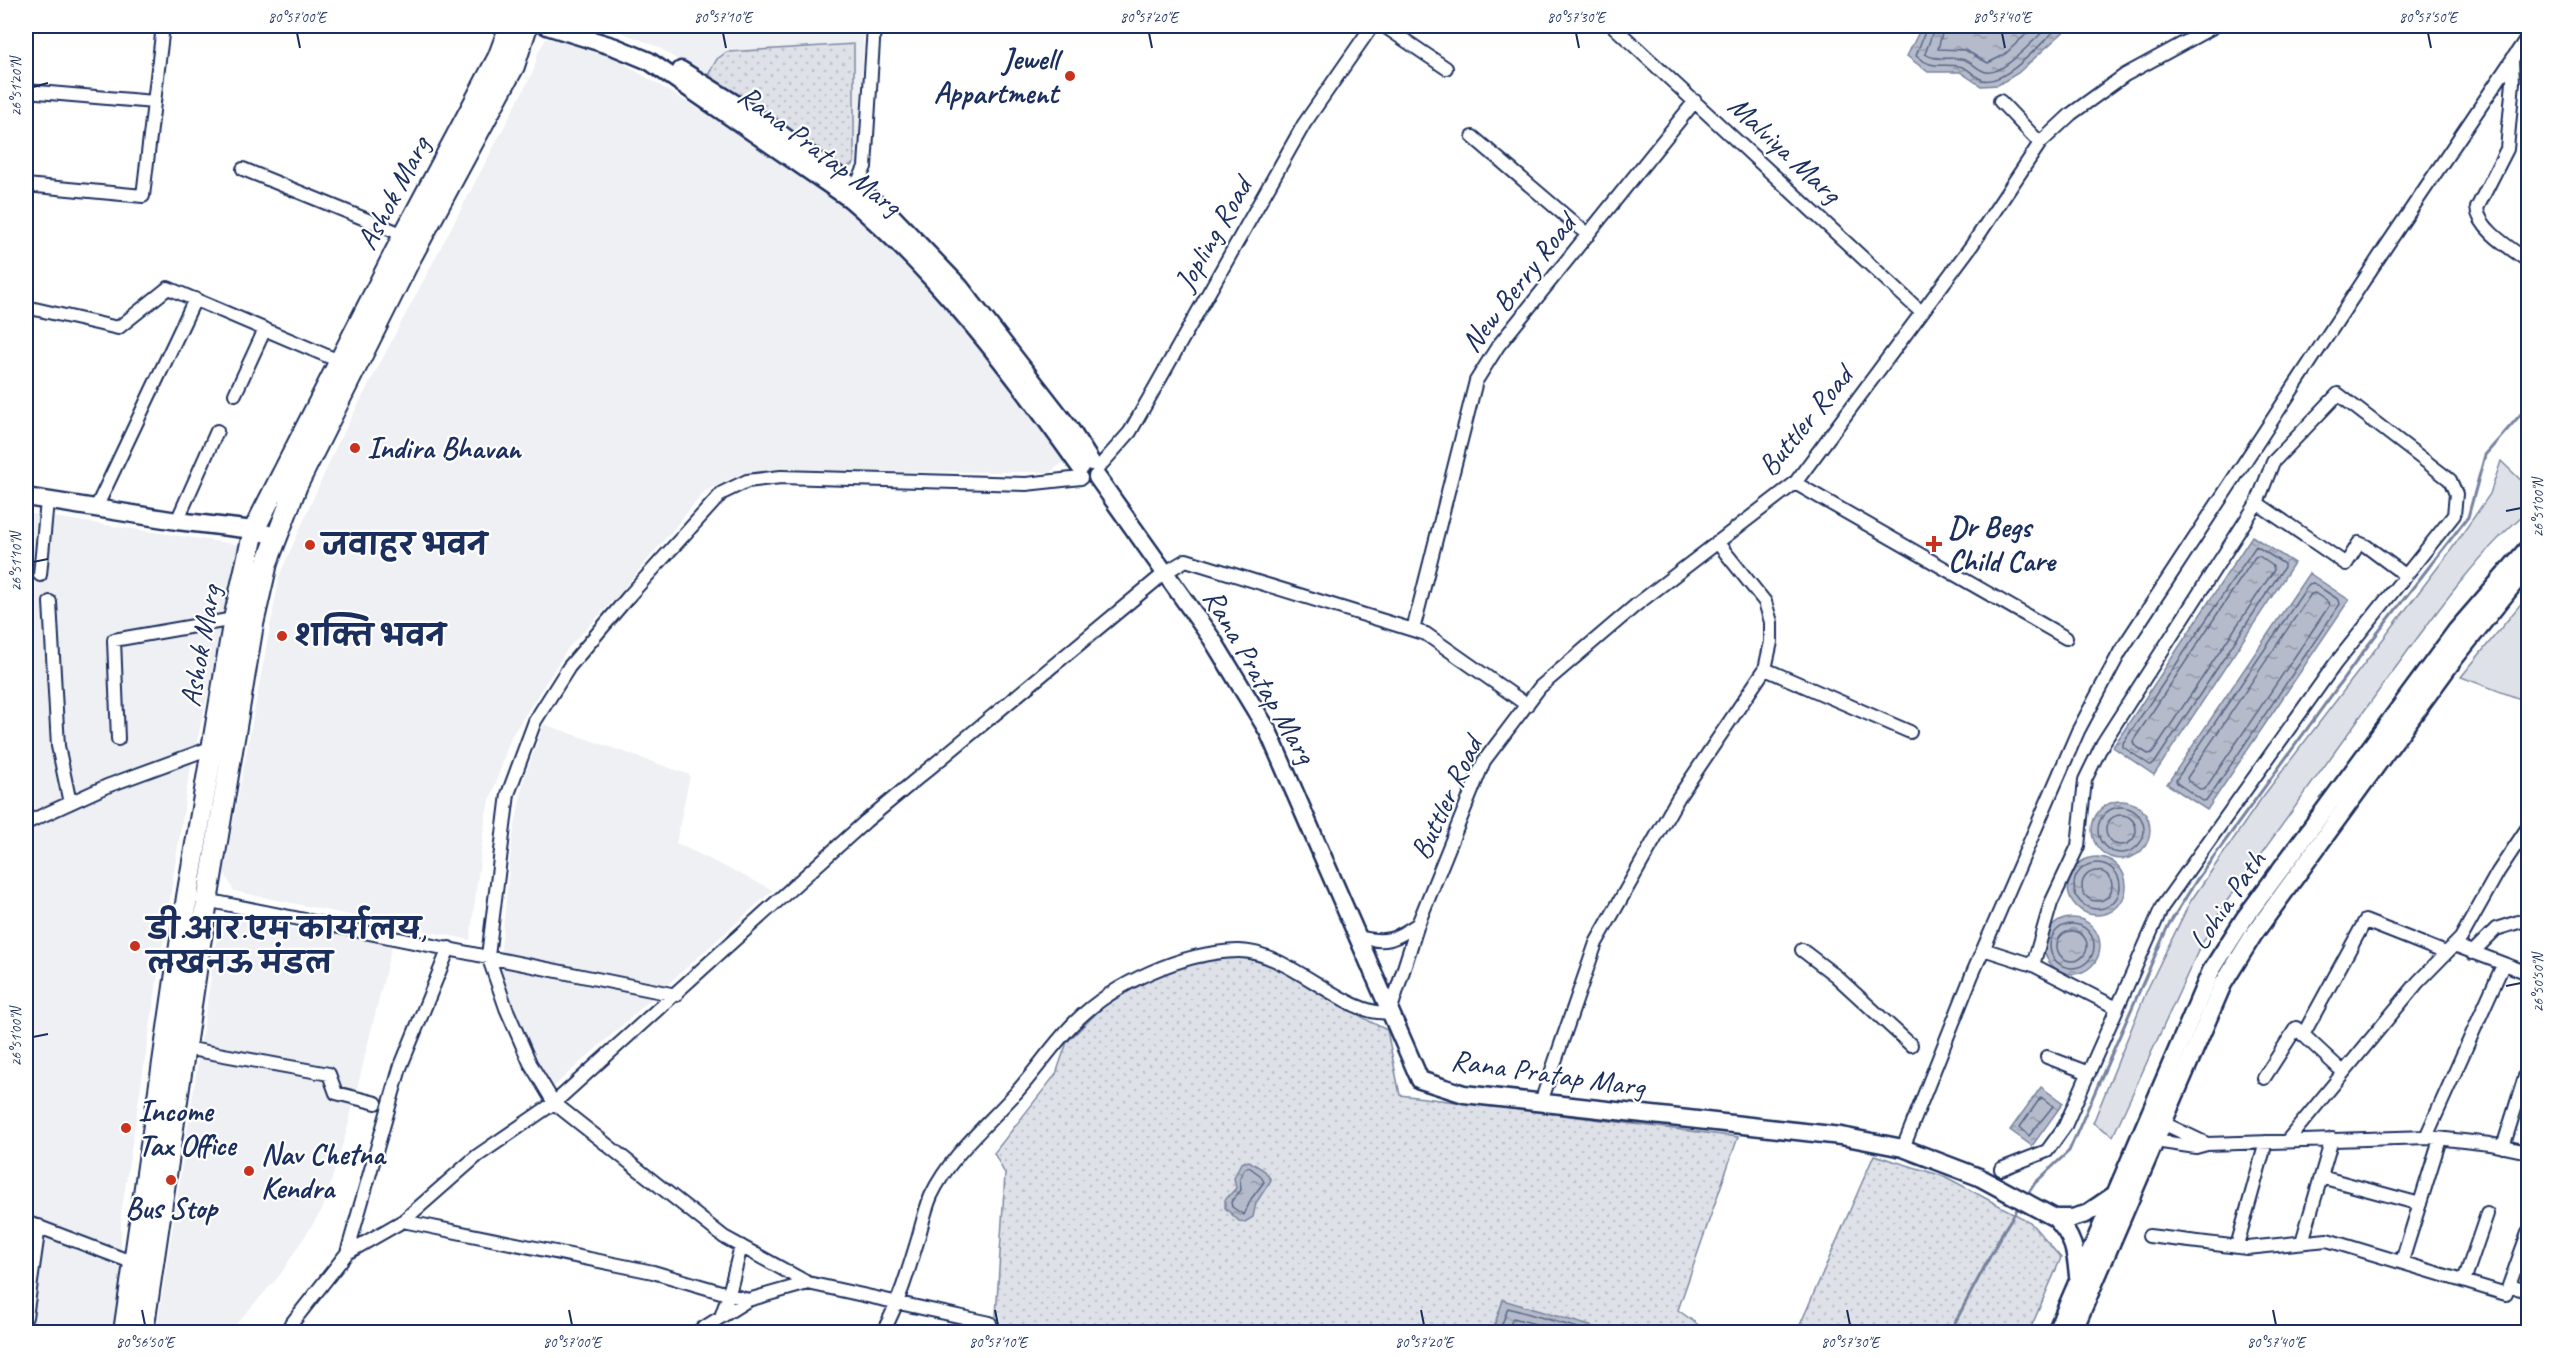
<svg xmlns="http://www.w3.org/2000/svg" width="2554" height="1358" font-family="Caveat,'Playpen Sans Deva',sans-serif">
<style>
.built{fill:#eff0f4}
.green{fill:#dee1e7;stroke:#7c88a2;stroke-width:1.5}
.park{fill:url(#park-dots);stroke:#7c88a2;stroke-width:1.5}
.water{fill:url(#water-ripples);stroke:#77839f;stroke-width:1.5}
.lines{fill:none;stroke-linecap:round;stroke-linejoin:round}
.shore{stroke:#596789;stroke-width:1.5}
.stream{stroke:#77839f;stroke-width:3}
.street-casing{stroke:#1b2f5e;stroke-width:16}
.secondary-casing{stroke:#1b2f5e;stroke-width:21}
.primary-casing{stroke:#1b2f5e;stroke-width:24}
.street{stroke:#fff;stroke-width:12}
.secondary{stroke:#fff;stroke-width:16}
.primary{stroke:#fff;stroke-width:20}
.ticks{fill:none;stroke:#1b2f5e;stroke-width:2}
.poi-dot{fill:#c8321e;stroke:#fff;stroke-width:2}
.labels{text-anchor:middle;stroke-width:4.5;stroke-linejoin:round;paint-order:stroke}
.poi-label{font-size:30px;font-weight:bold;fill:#1b2f5e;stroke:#fff;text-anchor:start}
.street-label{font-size:30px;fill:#1b2f5e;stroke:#fff}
.neatline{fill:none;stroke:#1b2f5e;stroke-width:2}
.ticks-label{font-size:15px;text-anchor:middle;fill:#1b2f5e}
</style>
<defs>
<pattern id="park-dots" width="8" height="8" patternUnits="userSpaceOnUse" patternTransform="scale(1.5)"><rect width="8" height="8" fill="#dee1e7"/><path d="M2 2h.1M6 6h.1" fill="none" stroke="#bec1c9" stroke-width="1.8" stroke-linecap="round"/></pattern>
<pattern id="water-ripples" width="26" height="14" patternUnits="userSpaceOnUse" patternTransform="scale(1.5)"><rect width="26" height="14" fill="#b5bbca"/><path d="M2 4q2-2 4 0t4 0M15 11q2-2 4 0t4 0" fill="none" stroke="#9298a7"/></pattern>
</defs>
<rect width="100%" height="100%" fill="#fff"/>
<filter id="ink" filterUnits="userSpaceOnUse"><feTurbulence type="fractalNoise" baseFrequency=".0167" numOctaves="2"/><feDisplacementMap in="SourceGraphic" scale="12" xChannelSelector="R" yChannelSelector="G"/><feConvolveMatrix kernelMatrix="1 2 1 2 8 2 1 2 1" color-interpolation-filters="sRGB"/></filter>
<g filter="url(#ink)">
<path class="built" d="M606 26H864L858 164 847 173 658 47Z
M546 39 569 41 607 53 775 156 853 208 929 278 1064 462 1050 472 773 471 742 473 705 491 615 599 568 648 511 737 486 813 470 940 234 891 224 872 280 574 337 445 534 70 538 52Z
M26 513 241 545 188 781 121 1215V1273L115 1332H26Z
M544 724 690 775 676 843 773 890 553 1087 515 1017 499 968 512 841 524 779Z
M226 917 392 945 347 1130 323 1208 280 1275 229 1332H163L157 1329 218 931Z"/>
<path class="green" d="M2501 461 2528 487V511C2477 553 2425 628 2385 682 2331 757 2278 831 2224 905L2199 949 2113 1136 2093 1123 2147 990 2190 902 2261 799 2451 550 2490 494Z
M2528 595V702L2461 677Z"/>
<path class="park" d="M854 44V163L846 169 707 77 717 59 727 52Z
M1224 957C1235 958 1246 957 1256 961 1303 975 1343 1010 1387 1030L1400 1095 1738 1137 1678 1310 1708 1332H995L1005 1174 994 1153 1056 1074 1067 1042 1105 1005 1164 971Z
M1874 1155 1946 1177 2030 1222 2061 1258 2029 1332H1797Z"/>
<path class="water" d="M1922 26H2070L2018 73 1998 85 1981 86 1960 72H1928L1907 56Z
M2252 536 2294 563 2154 775 2113 747Z
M2309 573 2349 600 2207 810 2167 784Z
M2092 830a29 29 0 1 1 58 0a29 29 0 1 1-58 0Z
M2068 886a29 29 0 1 1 58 0a29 29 0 1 1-58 0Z
M2044 946a28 28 0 1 1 56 0a28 28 0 1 1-56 0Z
M2041 1087 2063 1103 2032 1146 2010 1130Z
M1249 1161 1265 1171 1271 1180 1256 1203 1253 1217 1245 1222 1239 1221 1225 1208V1200L1236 1188 1234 1178 1241 1163Z
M1503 1300 1600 1329 1598 1332H1492Z"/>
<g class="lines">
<path class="shore" d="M1927 26 1916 56C1934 70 1939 63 1959 66 1968 67 1974 77 1983 80 2006 86 2044 39 2060 26
M1935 26 1925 54C1937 62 1948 56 1961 59 1971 60 1977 70 1986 72 2003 76 2036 37 2049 26
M1944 26 1938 49 1965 50 1988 63 2004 55 2035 26
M2256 546 2284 564V567L2154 764 2150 765 2123 747V743Z
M2259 556 2273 566 2274 570 2152 753 2148 754 2134 745 2133 741 2255 557Z
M2313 583 2339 600 2340 604 2207 800 2203 801 2177 783 2176 780 2309 584Z
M2315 593 2328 602 2329 606 2205 789 2201 790 2188 781 2187 778 2311 594Z
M2098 830a23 23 0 1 1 46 0a23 23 0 1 1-46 0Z
M2106 830a15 15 0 1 1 30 0a15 15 0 1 1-30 0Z
M2074 886a23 23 0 1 1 46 0a23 23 0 1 1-46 0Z
M2082 886a15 15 0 1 1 30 0a15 15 0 1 1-30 0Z
M2050 946a22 22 0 1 1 44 0a22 22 0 1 1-44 0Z
M2057 946a15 15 0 1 1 30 0a15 15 0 1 1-30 0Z
M2041 1097 2053 1106 2029 1136 2020 1127Z
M1249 1167 1260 1175 1264 1182 1251 1199 1244 1215 1232 1207 1231 1202 1241 1190 1240 1179 1244 1169Z
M1499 1332 1508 1308 1592 1332
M1507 1332 1513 1318 1565 1332"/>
<path class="stream" d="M2027 1195 2035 1183 2069 1151 2168 926 2196 881 2369 644 2468 517 2485 455 2528 406
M1950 1332 2004 1230 2020 1205"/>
<g class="street-casing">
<path id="street" d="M1384 26 1446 68
M1613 26 1921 312
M2512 61 2513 82 2507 149 2477 208C2479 230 2512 249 2528 261
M26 91 154 102
M2000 101 2040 143
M1473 137 1588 235
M243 169 404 235
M26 185 143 196 163 26
M852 195 865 167 874 26
M26 307 118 328 168 288 339 361
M235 394 265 329
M1098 468 1130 432 1304 124 1372 26
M1795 483 2066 638
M2257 503 2346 564 2359 543 2366 546 2405 575
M96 508 195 299
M177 521 217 431
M40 575 47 501
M50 602 58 746 70 803
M1413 630 1476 381 1498 346 1695 101
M1765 669 1910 732
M118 739 114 640 234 619
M26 823 107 786 213 747
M201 899 676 995
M1358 937C1387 944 1394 940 1418 924
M2454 945 2528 973
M1983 949 2033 965 2051 903 2078 846 2085 780 2103 743 2257 503 2273 462 2338 394 2450 480 2456 494 2454 515 2335 664 2162 907 2065 1126 2047 1151 2001 1169
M1802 950 1836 976 1911 1045
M2472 953 2496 929 2528 919
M2033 965 2117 1008
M2303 1035 2365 921 2446 953
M185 1048 329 1074 336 1093 376 1103
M2047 1057 2089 1073
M2264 1078 2296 1028 2343 1072
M1541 1102 1596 943 1678 798 1765 669 1771 642V622L1765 602 1717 542
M2163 1123 2207 1144
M2426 1137 2503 965
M2155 1141 2196 1147 2207 1144 2428 1137 2490 1144 2528 1152
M2287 1141 2418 982 2461 938 2498 872 2528 827
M2503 1147 2528 1067
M1903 1148 1972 975 2078 731 2120 652 2385 248 2528 36
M2321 1177 2420 1204
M403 1221 653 1272 748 1300
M26 1222 134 1263
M2149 1236 2247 1248 2327 1240 2506 1294 2528 1233
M2302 1242 2332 1139
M2237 1246 2266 1142
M347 1253 400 1068 449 948
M2402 1261 2440 1139
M2464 1281 2487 1214
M2509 1286 2528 1291
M26 1317 39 1226
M721 1317 729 1294 741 1246
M285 1332 347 1253 403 1221 477 1156 554 1103 866 821 1166 572 1186 560 1426 634 1527 705
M697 1332 748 1300 808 1283
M883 1332C899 1302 908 1272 918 1239 922 1225 925 1210 931 1196 950 1156 985 1127 1014 1095 1035 1072 1053 1044 1075 1022 1114 983 1183 952 1238 951 1289 950 1347 1019 1390 1012L1418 924 1484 761 1540 687 1636 605 1795 483 1972 245 2040 143 2071 114 2125 75 2215 26
M989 1332 990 1323 808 1283 724 1237 554 1103 530 1063 506 1008 488 956 508 794 535 721 569 667 629 596 722 493 747 481 781 477 1026 484 1081 478"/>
</g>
<g class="secondary-casing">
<path id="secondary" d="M547 26 615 47 649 61 850 199C939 275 1012 371 1080 467
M681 70 763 121 888 212 959 286 1070 429 1091 462
M1097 477 1212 639 1268 731 1420 1080 1464 1094 1841 1136 1903 1148 1979 1177 2055 1218H2072L2086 1214 2114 1195
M26 497 177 521 254 530 278 537
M2055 1218C2073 1236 2076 1252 2078 1276
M2056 1332 2211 971 2244 919 2456 631 2528 548
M2073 1332 2223 984 2254 934 2454 659 2528 566"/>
</g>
<g class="primary-casing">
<path id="primary" d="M124 1332 187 897 234 619 254 530 404 235 498 58 510 26
M143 1332 200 944 253 624 267 563 297 485 411 257 514 66 527 26"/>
</g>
<use href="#street" class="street"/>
<use href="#secondary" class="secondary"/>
<use href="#primary" class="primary"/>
</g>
</g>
<path class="ticks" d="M297 33 300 48M723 33 726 48M1149 33 1152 48M1576 33 1579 48M2002 33 2005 48M2428 33 2431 48M33 87 48 83M2506 511 2521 508M33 562 48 559M2506 986 2521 983M33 1037 48 1034M142 1310 145 1325M569 1310 572 1325M995 1310 998 1325M1421 1310 1424 1325M1847 1310 1850 1325M2273 1310 2276 1325"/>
<g class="poi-dot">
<circle cx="1070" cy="76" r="6"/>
<circle cx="355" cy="448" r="6"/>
<path d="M1931 535h6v6h6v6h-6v6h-6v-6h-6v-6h6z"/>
<circle cx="310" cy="545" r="6"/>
<circle cx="282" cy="636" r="6"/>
<circle cx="135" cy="946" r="6"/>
<circle cx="126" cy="1128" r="6"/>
<circle cx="249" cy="1171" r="6"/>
<circle cx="171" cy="1180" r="6"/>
</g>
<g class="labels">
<g class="poi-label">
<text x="1058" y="69" text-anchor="end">Jewell<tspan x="1058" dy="34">Appartment</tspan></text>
<text x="367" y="458">Indira Bhavan</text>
<text x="1948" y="537">Dr Begs<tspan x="1948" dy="34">Child Care</tspan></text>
<text x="322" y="555">जवाहर भवन</text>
<text x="294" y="646">शक्ति भवन</text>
<text x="147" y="939">डी.आर.एम कार्यालय,<tspan x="147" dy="34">लखनऊ मंडल</tspan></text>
<text x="138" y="1121">Income<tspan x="138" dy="34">Tax Office</tspan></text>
<text x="261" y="1164">Nav Chetna<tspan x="261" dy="34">Kendra</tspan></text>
<text x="171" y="1218" text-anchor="middle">Bus Stop</text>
</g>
<g class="street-label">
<text transform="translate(1785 149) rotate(43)" y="10">Malviya Marg</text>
<text transform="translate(820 150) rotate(37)" y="10">Rana Pratap Marg</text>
<text transform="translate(393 193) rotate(-62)" y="10">Ashok Marg</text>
<text transform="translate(1213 234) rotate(-60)" y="10">Jopling Road</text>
<text transform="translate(1518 283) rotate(-52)" y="10">New Berry Road</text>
<text transform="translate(1805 421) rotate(-51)" y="10">Buttler Road</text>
<text transform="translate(200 646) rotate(-80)" y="10">Ashok Marg</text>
<text transform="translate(1260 676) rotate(60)" y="10">Rana Pratap Marg</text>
<text transform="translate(1446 798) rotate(-65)" y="10">Buttler Road</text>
<text transform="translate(2227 900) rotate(-56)" y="10">Lohia Path</text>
<text transform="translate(1548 1073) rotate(8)" y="10">Rana Pratap Marg</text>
</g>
</g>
<rect width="2554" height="1358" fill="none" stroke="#fff" stroke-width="66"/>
<rect x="33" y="33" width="2488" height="1292" class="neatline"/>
<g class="ticks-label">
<text x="297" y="22">80°57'00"E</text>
<text x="723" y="22">80°57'10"E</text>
<text x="1149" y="22">80°57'20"E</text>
<text x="1576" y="22">80°57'30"E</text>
<text x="2002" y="22">80°57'40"E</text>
<text x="2428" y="22">80°57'50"E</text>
<text transform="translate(16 87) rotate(-90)" y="5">26°51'20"N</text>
<text transform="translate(2538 508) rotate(-90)" y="5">26°51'00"N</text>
<text transform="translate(16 562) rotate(-90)" y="5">26°51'10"N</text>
<text transform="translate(2538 983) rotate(-90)" y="5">26°50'50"N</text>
<text transform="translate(16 1037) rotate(-90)" y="5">26°51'00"N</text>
<text x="145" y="1347">80°56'50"E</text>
<text x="572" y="1347">80°57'00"E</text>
<text x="998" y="1347">80°57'10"E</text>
<text x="1424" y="1347">80°57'20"E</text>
<text x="1850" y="1347">80°57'30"E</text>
<text x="2276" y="1347">80°57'40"E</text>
</g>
</svg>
